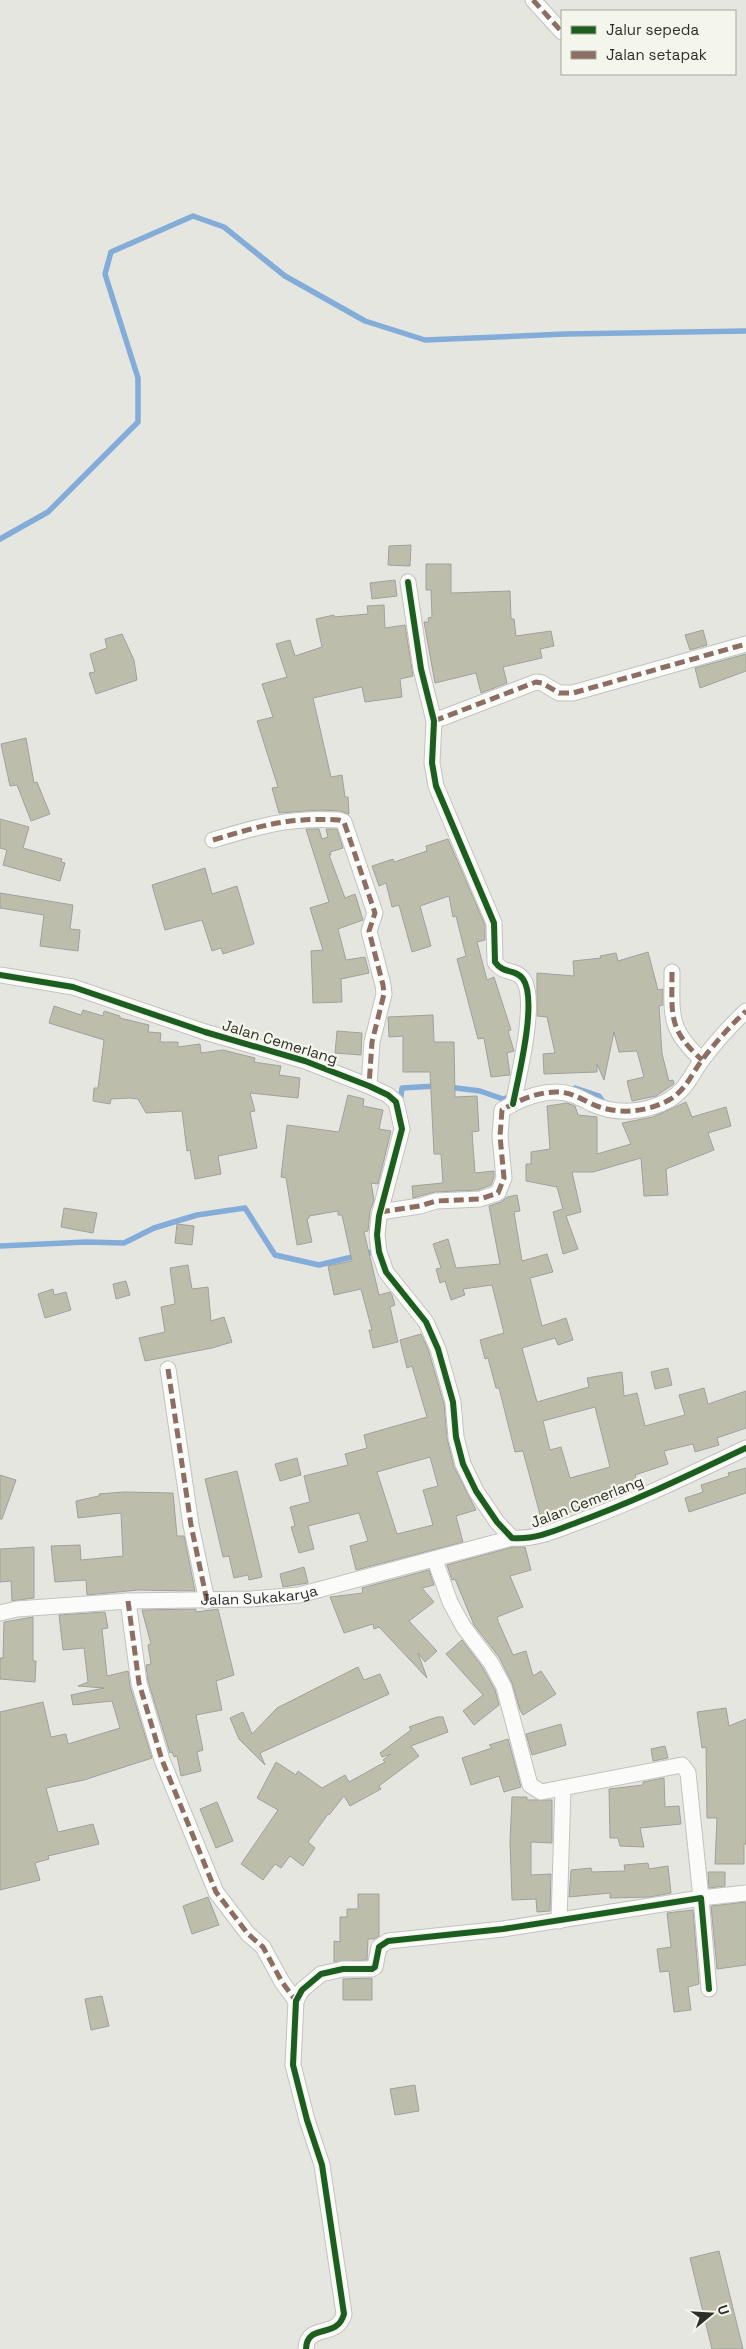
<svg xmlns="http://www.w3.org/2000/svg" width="746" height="2349" font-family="'Space Grotesk',sans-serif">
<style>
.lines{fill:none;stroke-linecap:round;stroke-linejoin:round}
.stream{stroke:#83add8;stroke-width:5.5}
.building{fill:#bcbeab;stroke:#a0a19d;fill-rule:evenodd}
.street-casing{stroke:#c2c3be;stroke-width:17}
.street{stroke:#fbfbfa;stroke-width:15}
.quiet{stroke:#8d6e63;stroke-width:5;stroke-dasharray:10 5;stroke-linecap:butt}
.cycleway-casing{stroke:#f4f6eb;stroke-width:9}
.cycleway{stroke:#1b5e20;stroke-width:6}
.labels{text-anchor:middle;stroke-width:4.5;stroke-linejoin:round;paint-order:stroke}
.street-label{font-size:15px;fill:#2d2d29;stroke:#f4f6eb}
</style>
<rect width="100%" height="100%" fill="#e5e6e0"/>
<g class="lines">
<path class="stream" d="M0 539 48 512 138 422V378L105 274 111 252 193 216 224 227 285 276 365 321 425 340 566 334 746 331
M448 1087 480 1091 503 1099 512 1096
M575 1088 599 1096 605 1105
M400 1104 402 1088 436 1086
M0 1246 86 1242 124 1243 154 1228 197 1215 245 1208 275 1255 319 1265 373 1252 374 1246"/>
</g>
<path class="building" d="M411 545 410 566 388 565 389 546Z
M426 564H451V593L510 591 511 619H514L516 636 551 631 554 646 540 649 542 658 503 667 507 683 481 693 476 673 435 683 424 622H429L428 618 432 617 431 590H426Z
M395 580 397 596 372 599 370 583Z
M384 605 385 628 405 625 413 676 400 679 402 697 365 702 362 687 313 698 331 777 342 775 345 797H348L349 814 340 811 321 810 279 813 272 788 278 787 257 721 273 717 262 684 287 677 276 644 290 640 295 656 322 647 316 619 334 615V617L368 614 367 606Z
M703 630 707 645 690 650 685 635Z
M122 634 134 660 137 680 96 694 89 673 95 672 90 654 107 648 105 639Z
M746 654V671L700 688 695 668Z
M26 738 34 783 37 782 50 814 31 821 17 785 10 786 1 744Z
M0 819 29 827 23 848 62 859 61 862 65 863 60 881 3 865 7 850 0 848Z
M306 829H319L322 839 328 837 326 829H337L343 848 330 852 331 855H329L345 898 355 894 363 920 338 929 346 960 365 957 369 973 341 979 342 1002 313 1003 311 951 323 950 310 908 329 902Z
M448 839 485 925V940L477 942 487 980 494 977 511 1030 508 1031 514 1051 507 1053 510 1075 491 1077 484 1038 478 1039 457 959 466 956 456 916 453 917 449 896 420 906 431 946 412 952 399 905 392 907 386 883 379 886 372 866 393 859 394 862 427 851 426 846Z
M205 868 212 894 237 886 254 944 223 954 221 948 212 951 202 920 165 930 152 885Z
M0 893 73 905 70 929 80 930 78 951 40 946 44 915 0 908Z
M648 952 658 990 663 989V1005L659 1006 662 1054 669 1081 673 1080 674 1084 656 1096 632 1101 627 1081 644 1077 637 1051 619 1052 614 1032 604 1080 597 1064V1072L544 1074 543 1054 555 1053 547 1017 537 1016V973L574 976 573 961 601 958 600 956 616 953 618 961Z
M54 1006 81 1015 83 1010 103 1016 104 1011 120 1016V1018L149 1025 148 1032 161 1033 160 1042H178V1047L200 1044 201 1053 223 1050 255 1058 254 1062 281 1066 279 1075 300 1078 298 1098 250 1093 255 1111 250 1112 257 1148 218 1156 221 1174 195 1179 190 1150 187 1151 182 1111 146 1113 138 1099 130 1098 111 1099 110 1104 93 1101 94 1088H98L104 1040 49 1023Z
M433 1015 434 1042H454L455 1097 477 1096 479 1131 472 1132 475 1173 494 1171V1177L491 1185 478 1190 435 1192 413 1198 412 1186 443 1183 441 1154H434L430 1072H403V1036L389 1037 388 1017Z
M337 1031 362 1033 361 1055 335 1053Z
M348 1095 364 1099 363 1106 383 1110 379 1129 391 1131 378 1184 371 1183 374 1200 370 1211 368 1231 364 1232 379 1295 390 1292 392 1295 395 1305 390 1307 398 1342 373 1348 369 1330H372L361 1289 334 1295 328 1266 352 1261 342 1215H338V1211L309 1216V1218L307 1219 312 1242 297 1245 286 1178 281 1177 287 1125 339 1132Z
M686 1102 692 1117 726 1107 731 1126 708 1133 714 1150 666 1169 668 1195 644 1196 641 1158 593 1172H572L581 1212 566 1216 578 1249 563 1254 553 1212 563 1209 557 1187 526 1181V1164H531V1152L550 1149 547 1106 567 1103 575 1106 578 1115 597 1117V1154L631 1144 622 1123 653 1117Z
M517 1195 520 1211 514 1212 522 1261 547 1254 553 1272 530 1278 542 1326 566 1318 573 1340 558 1345 555 1338 522 1348 537 1402 589 1387 587 1378 622 1372 624 1396 637 1393 645 1426 685 1415 679 1395 704 1388 708 1404 746 1391V1428L717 1438 719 1445 695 1452 693 1444 664 1451 668 1464 635 1475 638 1484 613 1493 614 1495 581 1505 582 1508 542 1522 523 1451 515 1452 499 1388H496L488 1358 485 1359 480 1340 504 1333 492 1285 463 1289 465 1295 451 1300 445 1281 440 1283 436 1269 441 1268 433 1244 448 1239 456 1268 500 1264 489 1206 501 1202 507 1197ZM595 1407 610 1467 570 1478 561 1447 550 1450 543 1421Z
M64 1208 97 1213 93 1233 61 1227Z
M177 1224 194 1226 192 1245 175 1243Z
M188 1265 192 1289 208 1287 211 1321 224 1317 232 1342 212 1348 145 1361 139 1338 165 1332 161 1307 175 1304 170 1268Z
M126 1281 130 1295 116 1299 113 1284Z
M53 1289 54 1295 66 1292 71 1310 45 1318 38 1294Z
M421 1334 428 1349 444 1404 447 1438 454 1467 476 1510 456 1516 463 1542 356 1570 350 1546 368 1541 359 1513 308 1526 314 1549 299 1553 291 1527 295 1526 290 1507 310 1502 304 1476 348 1465 345 1454 367 1448 364 1435 427 1417 412 1366 407 1368 400 1340ZM430 1457 438 1486 423 1490 433 1525 397 1534 377 1472Z
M668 1368 672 1385 655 1389 651 1372Z
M297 1458 301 1475 280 1481 275 1464Z
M746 1468V1493L689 1512 685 1498 703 1492 701 1485 729 1476 728 1473Z
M237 1471 262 1577 249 1580 248 1575 234 1578 229 1556 223 1557 205 1479Z
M0 1475 16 1480 2 1519H0Z
M124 1492 173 1493 177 1536H184L195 1591 138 1590 87 1595 86 1580 55 1582 51 1546 80 1545 81 1560 123 1556 121 1513 78 1518 76 1501 99 1496V1494Z
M34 1547V1598L12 1601 11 1581 0 1582V1549Z
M513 1547H525L531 1570 510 1576 523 1607 497 1617 498 1621 513 1655 526 1651 533 1676 541 1671 556 1694 523 1715 520 1710 512 1683 499 1657 474 1625 455 1579 452 1580 447 1565Z
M304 1567 308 1583 283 1587 280 1574Z
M429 1570 434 1585 422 1588 434 1602 409 1621 437 1651 425 1662 418 1653 427 1678 379 1627 374 1629 373 1624 344 1633 330 1597 363 1593 362 1588Z
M196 1609V1612L218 1609 234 1675 216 1681 222 1710 196 1715 203 1750 197 1752 201 1771 181 1776 177 1756 174 1757 172 1752 170 1753 148 1681 146 1665 151 1664 148 1645 151 1644 142 1610Z
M105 1612 108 1628 102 1629 107 1676 128 1671 130 1686 152 1758 84 1780 46 1788 58 1832 93 1824 99 1844 48 1856 49 1859 35 1863 40 1880 0 1890V1712L43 1702 51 1737 66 1734 68 1744 120 1728 112 1701 73 1705 71 1695 104 1688 78 1686 88 1682 84 1648 63 1650 59 1615Z
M33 1617V1661H36L35 1682 0 1679V1658H3L4 1622Z
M462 1640 483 1668 495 1690 499 1705 474 1725 463 1711 483 1695 446 1654Z
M358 1667 364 1680 380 1674 389 1694 260 1753 265 1765 239 1739 230 1718 243 1712 252 1734 277 1708Z
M726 1708 729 1726 746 1719V1844H744V1864H715L717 1818H707L706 1747 702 1748 697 1712Z
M437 1717H443L448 1732 411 1746 419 1756 379 1786 381 1789 350 1806 344 1796 329 1815 328 1814 308 1842 315 1848 303 1866 290 1856 281 1868 275 1864 263 1880 241 1864 278 1810 257 1798 276 1762 296 1775 298 1771 322 1788 345 1775 349 1782 385 1762 383 1760 391 1754 382 1757 380 1753 411 1730 409 1727Z
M561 1724 566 1745 532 1755 526 1734Z
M508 1739 521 1787 504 1792 499 1776 471 1785 462 1758 492 1748 489 1745Z
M665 1746 668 1758 653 1761 651 1749Z
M664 1778 665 1807 679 1806 681 1824 640 1828 644 1847 620 1846 618 1838H610L609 1789 643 1785V1782Z
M512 1797H527V1800H552V1843L531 1842V1875L551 1874 550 1911 537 1912 536 1899 512 1900 510 1842Z
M217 1802 233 1841 216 1848 200 1809Z
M648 1863 649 1869 668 1866 671 1893 650 1897 610 1898V1893L569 1897 571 1870 591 1868 592 1872 625 1871 624 1865Z
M708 1872H725V1886L709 1888Z
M358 1894H379V1936L374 1939H368L367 1960 334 1962V1941L340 1942V1917H347V1909H358Z
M208 1897 219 1925 192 1934 183 1906Z
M746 1902V1965L717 1969 711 1906Z
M693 1910 699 1984 688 1987 691 2010 674 2012 669 1971 660 1972 657 1949 671 1947 667 1913Z
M372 1978V2000H343V1979Z
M102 1996 109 2026 91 2030 85 1999Z
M415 2085 419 2111 395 2115 390 2089Z
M719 2251 743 2349H712L690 2258Z"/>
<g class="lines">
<g class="street-casing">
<g id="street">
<path d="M533 0 562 32"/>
<path d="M408 582 421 669 434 721 432 763 436 786 494 923 495 962C504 975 515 968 523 979 538 1000 518 1078 513 1104"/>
<path d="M434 721 536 682 542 683 559 693H573L746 644"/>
<path d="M213 840C260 826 288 817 339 820L344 822 375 913 369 931 383 985 384 994 372 1042 369 1086"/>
<path d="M672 972C672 1016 668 1029 702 1060"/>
<path d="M0 975 73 987 205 1032 305 1061 369 1086 388 1095 396 1102 402 1129 379 1216 377 1235 379 1252 386 1272 426 1322 438 1349 453 1402 456 1437 463 1464 476 1491 497 1522 512 1538C535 1540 557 1530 578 1522 636 1501 691 1474 746 1448"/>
<path d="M380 1212 420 1206 436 1201 480 1199 498 1193 504 1178 500 1136 502 1110C517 1101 537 1092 556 1092 570 1092 580 1098 592 1104 616 1115 645 1113 669 1100 686 1090 691 1075 702 1060 715 1043 731 1025 746 1011"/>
<path d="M168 1369 191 1525 207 1601"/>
<path d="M435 1560 450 1602 463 1626 491 1663 504 1687 530 1785 541 1792 682 1765 688 1773 701 1898 746 1893"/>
<path d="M128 1601 139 1683 162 1760 216 1892 248 1934 263 1947 282 1982 296 2001"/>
<path id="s1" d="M0 1613 17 1609 128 1601 251 1599 299 1595 512 1538"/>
<path d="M559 1921 563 1788"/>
<path d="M306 2349C307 2322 337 2340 344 2314L322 2165 307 2120 293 2065 296 2001 302 1990 321 1974 343 1969H372L375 1967 379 1947 388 1941 503 1929 701 1898 709 1989"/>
</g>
</g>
<use href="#street" class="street"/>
<path class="quiet" d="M533 0 562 32
M434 721 536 682 542 683 559 693H573L746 644
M213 840C260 826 288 817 339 820L344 822 375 913 369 931 383 985 384 994 372 1042 369 1086
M672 972C672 1016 668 1029 702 1060
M380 1212 420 1206 436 1201 480 1199 498 1193 504 1178 500 1136 502 1110C517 1101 537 1092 556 1092 570 1092 580 1098 592 1104 616 1115 645 1113 669 1100 686 1090 691 1075 702 1060 715 1043 731 1025 746 1011
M168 1369 191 1525 207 1601
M128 1601 139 1683 162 1760 216 1892 248 1934 263 1947 282 1982 296 2001"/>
<g class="cycleway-casing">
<path id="cycleway" d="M408 582 421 669 434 721 432 763 436 786 494 923 495 962C504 975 515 968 523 979 538 1000 518 1078 513 1104
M0 975 73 987 205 1032 305 1061 369 1086 388 1095 396 1102 402 1129 379 1216 377 1235 379 1252 386 1272 426 1322 438 1349 453 1402 456 1437 463 1464 476 1491 497 1522 512 1538C535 1540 557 1530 578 1522 636 1501 691 1474 746 1448
M306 2349C307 2322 337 2340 344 2314L322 2165 307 2120 293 2065 296 2001 302 1990 321 1974 343 1969H372L375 1967 379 1947 388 1941 503 1929 701 1898 709 1989"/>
</g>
<use href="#cycleway" class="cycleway"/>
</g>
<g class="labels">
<g class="street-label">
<text transform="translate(280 1042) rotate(17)" y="5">Jalan Cemerlang</text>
<text transform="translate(587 1502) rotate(-21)" y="5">Jalan Cemerlang</text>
<text dy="5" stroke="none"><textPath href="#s1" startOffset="260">Jalan Sukakarya</textPath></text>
</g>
</g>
<rect x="561" y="10" width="175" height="65" fill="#f4f6eb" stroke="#a4a69d"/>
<rect x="571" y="26" width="25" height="8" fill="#1b5e20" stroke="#a4a69d"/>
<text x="606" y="35" font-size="15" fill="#2d2d29">Jalur sepeda</text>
<rect x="571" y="51" width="25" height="8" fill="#8d6e63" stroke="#a4a69d"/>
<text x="606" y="60" font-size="15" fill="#2d2d29">Jalan setapak</text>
<g transform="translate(711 2314) rotate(72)" stroke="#f4f6eb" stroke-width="4" paint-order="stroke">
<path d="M0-4L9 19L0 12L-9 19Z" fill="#2d2d29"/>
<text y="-8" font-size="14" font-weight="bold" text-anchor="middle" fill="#2d2d29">U</text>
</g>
</svg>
